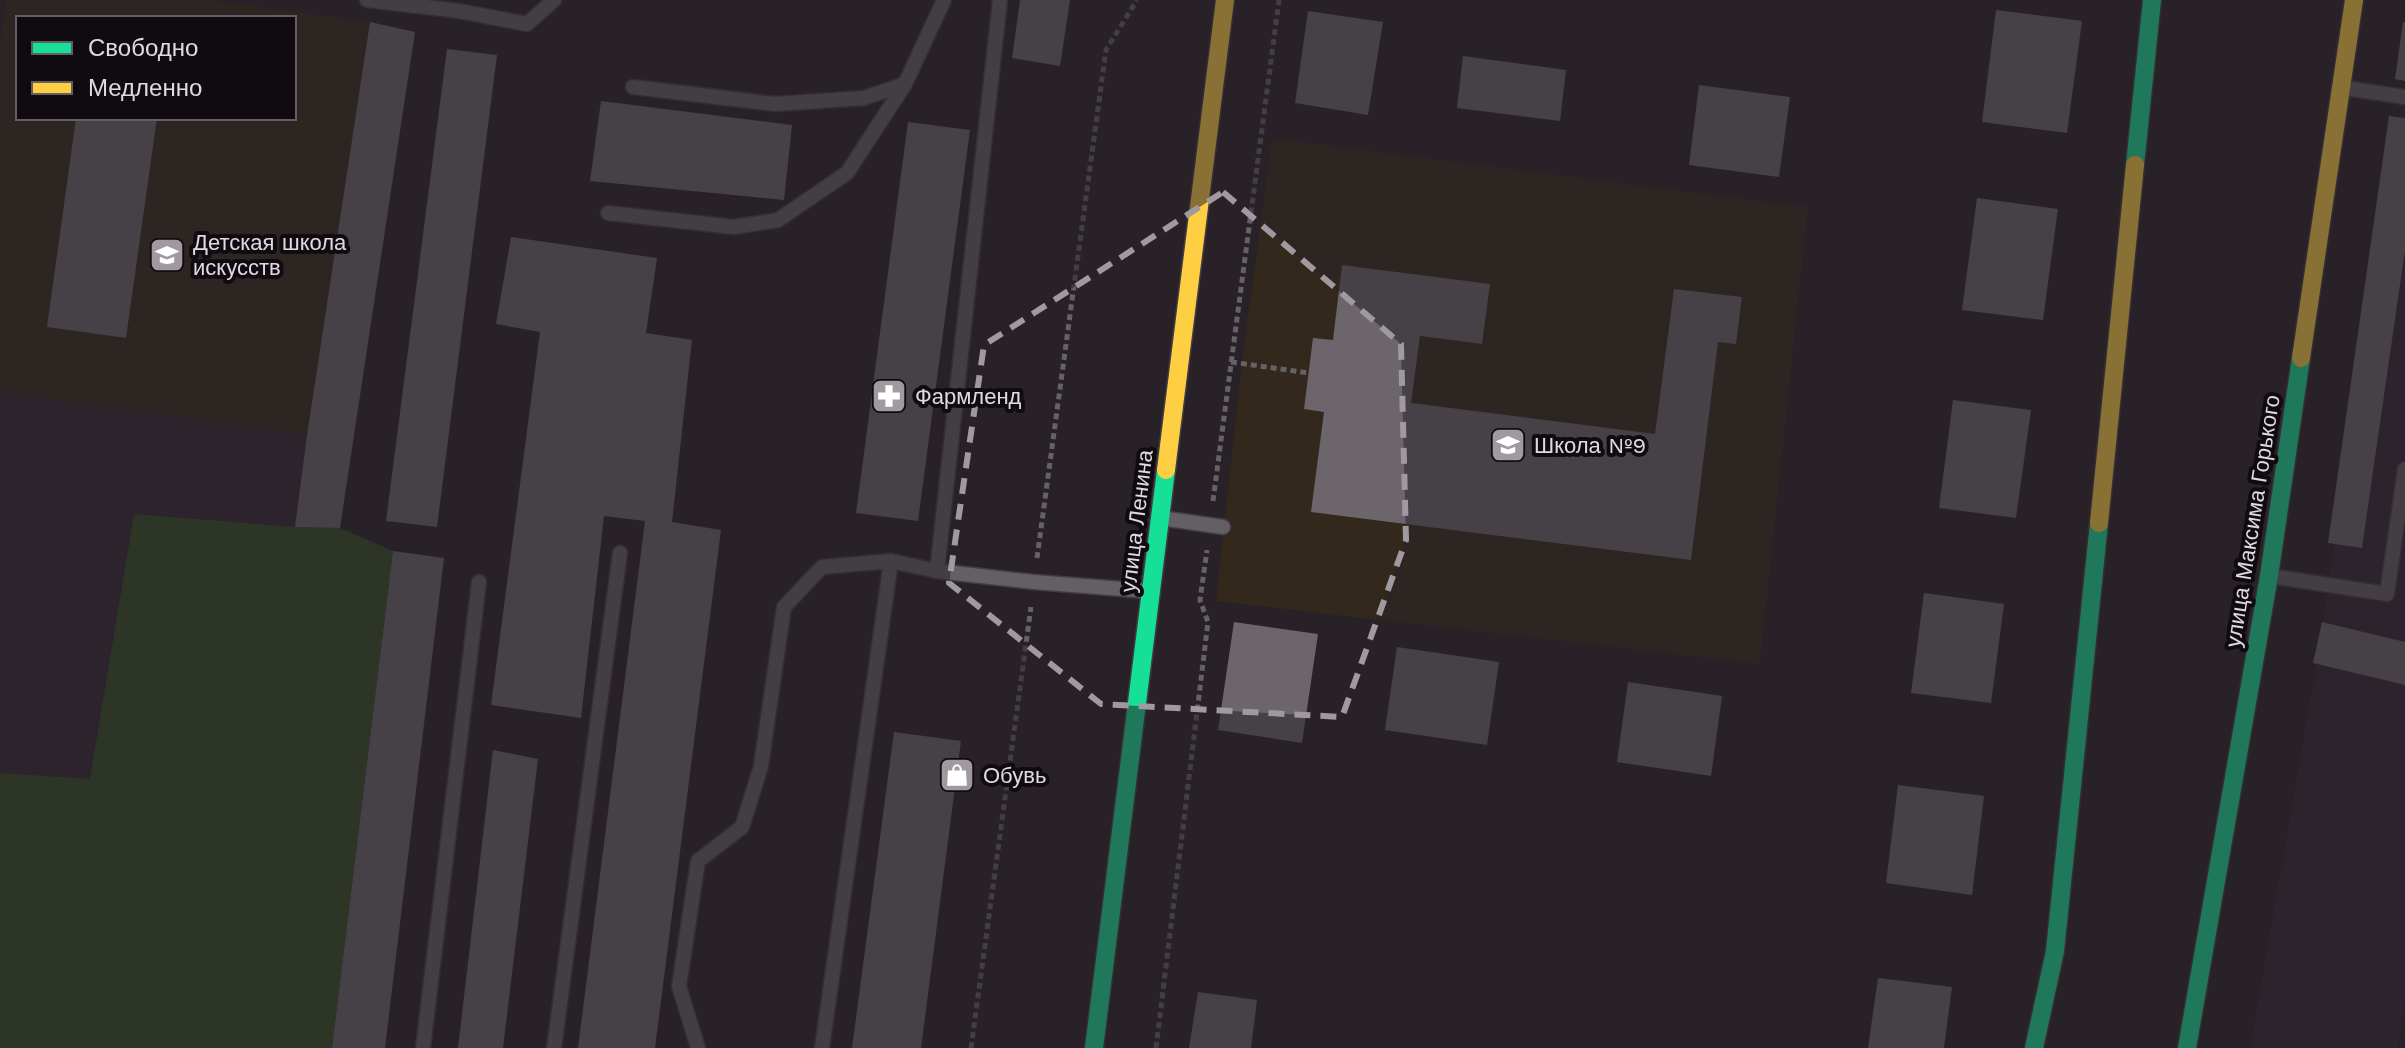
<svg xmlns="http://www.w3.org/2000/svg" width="2405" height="1048" font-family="'Work Sans',sans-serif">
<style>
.built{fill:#322433}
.education{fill:#32281b;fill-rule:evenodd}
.green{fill:#344c24}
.building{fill:#6c666c}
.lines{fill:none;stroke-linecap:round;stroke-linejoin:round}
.lane-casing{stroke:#423d42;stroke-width:17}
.fast-casing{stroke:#423d42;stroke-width:21}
.slow-casing{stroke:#423d42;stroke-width:21}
.path{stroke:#656165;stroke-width:5;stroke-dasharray:6 4;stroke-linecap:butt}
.lane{stroke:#645f64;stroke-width:14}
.fast{stroke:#16e098;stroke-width:18}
.slow{stroke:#ffcf43;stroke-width:18}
.marked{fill:none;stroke:#a099a0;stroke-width:6;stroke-dasharray:16 10;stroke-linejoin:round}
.labels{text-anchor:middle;stroke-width:8;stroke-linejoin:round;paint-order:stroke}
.poi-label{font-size:22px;fill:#e1d9e1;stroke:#100b10;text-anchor:start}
.street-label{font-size:22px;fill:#e1d9e1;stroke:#100b10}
</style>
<rect width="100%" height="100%" fill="#282228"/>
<path class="built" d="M2405 80V998L2398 1048H2250L2316 667Z
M0 392 307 435 295 527 134 514 90 780 0 773Z"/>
<path class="education" d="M6 0H208L370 22 307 435 0 392V44ZM18 18H294V118H18Z
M1272 138 1808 207 1760 664 1216 601 1242 363Z"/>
<path class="green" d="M134 514 295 527 340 528 393 551 332 1048H0V773L90 779Z"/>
<path class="building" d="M1020 0H1070L1060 66 1012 58Z
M1996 10 2082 21 2067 133 1982 122Z
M1308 11 1383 22 1368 115 1295 103Z
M370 22 415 32 340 528 295 527 307 435Z
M2403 22H2405V81L2395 79Z
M447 49 497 55 437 527 386 521Z
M1463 56 1566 70 1560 121 1457 108Z
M1699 85 1790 97 1779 177 1689 165Z
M601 101 792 125 784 200 590 181Z
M2389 116 2405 118V250L2362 548 2328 543Z
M76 118H157L126 338 47 327Z
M908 122 970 130 918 521 856 513Z
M1977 198 2058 209 2043 320 1962 310Z
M511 237 657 258 646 333 692 340 672 522 721 530 655 1048H578L645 521 604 516 581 718 491 705 540 332 496 324Z
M1342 265 1490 284 1482 344 1420 336 1411 403 1655 434 1674 289 1742 297 1736 344 1718 342 1691 560 1311 512 1324 412 1304 409 1313 338 1333 340Z
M1953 400 2031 410 2016 518 1939 508Z
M393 551 444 558 385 1048H332Z
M1924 593 2004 604 1991 703 1911 693Z
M1234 622 1318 634 1302 743 1218 730Z
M2322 622 2405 642V685L2313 663Z
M1397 647 1499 662 1487 745 1385 730Z
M1628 682 1722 696 1711 776 1617 762Z
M894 732 961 741 921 1048H852Z
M493 750 538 759 503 1048H458Z
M1898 785 1984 796 1972 895 1886 883Z
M1878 978 1952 987 1944 1048H1868Z
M1198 992 1257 1000 1251 1048H1189Z"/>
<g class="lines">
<g class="lane-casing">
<path id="lane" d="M367 0 459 11 527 24 554 0
M633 87 775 104 864 98 905 84 944 0
M2345 88 2405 97
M608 213 734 227 778 220 847 173 905 84
M1161 518 1223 527
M937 571 1000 0
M2270 576 2387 594 2405 469
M423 1048 479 582
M554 1048 620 553
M698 1048 679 986 698 861 742 827 761 766 784 607 822 567 891 561 937 571 1034 582 1148 591
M822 1048 891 561"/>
</g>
<g class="fast-casing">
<path id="fast" d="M2135 165 2152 0
M1094 1048 1166 470
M2034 1048 2055 951 2099 523
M2187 1048 2269 576 2301 358"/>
</g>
<g class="slow-casing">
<path id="slow" d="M2301 358 2354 0
M1166 470 1225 0
M2099 523 2135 165"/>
</g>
<path class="path" d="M1231 362 1309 373
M1213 501 1279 0
M1037 558 1106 50 1137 0
M971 1048 1031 607
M1156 1048 1208 622 1200 600 1207 550"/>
<use href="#lane" class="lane"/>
<use href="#fast" class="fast"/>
<use href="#slow" class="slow"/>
</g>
<path d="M0 0H2405V1048H0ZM1223 192 1401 344 1406 540 1342 717 1101 704 949 583 984 345Z" fill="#282228" fill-opacity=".55" fill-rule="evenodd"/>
<path class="marked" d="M1223 192 1401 344 1406 540 1342 717 1101 704 949 583 984 345Z"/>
<defs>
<g id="school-square" transform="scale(1.8)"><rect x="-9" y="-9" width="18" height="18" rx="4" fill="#a099a0" stroke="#100b10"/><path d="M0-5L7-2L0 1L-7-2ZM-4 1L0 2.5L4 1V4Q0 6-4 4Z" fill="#fff"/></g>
<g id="pharmacy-square" transform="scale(1.8)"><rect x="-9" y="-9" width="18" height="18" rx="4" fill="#a099a0" stroke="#100b10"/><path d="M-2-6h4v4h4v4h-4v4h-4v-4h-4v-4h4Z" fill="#fff"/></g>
<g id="shop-square" transform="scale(1.8)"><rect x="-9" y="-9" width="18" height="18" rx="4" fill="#a099a0" stroke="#100b10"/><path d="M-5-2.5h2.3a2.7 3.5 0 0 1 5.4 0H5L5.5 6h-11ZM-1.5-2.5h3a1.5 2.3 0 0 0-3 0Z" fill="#fff"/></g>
</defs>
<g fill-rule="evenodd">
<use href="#school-square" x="167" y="255"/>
<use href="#pharmacy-square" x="889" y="396"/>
<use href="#school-square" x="1508" y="445"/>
<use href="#shop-square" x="957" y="775"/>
</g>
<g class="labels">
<g class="poi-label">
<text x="193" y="250">Детская школа<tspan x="193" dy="25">искусств</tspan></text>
<text x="915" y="404">Фармленд</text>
<text x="1534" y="453">Школа №9</text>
<text x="983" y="783">Обувь</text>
</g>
<g class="street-label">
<text transform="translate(1136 521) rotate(-83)" y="8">улица Ленина</text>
<text transform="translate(2252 521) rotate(-81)" y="8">улица Максима Горького</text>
</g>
</g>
<rect x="16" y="16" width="280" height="104" fill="#100b10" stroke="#645d64" stroke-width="2"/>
<rect x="32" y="42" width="40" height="12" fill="#16e098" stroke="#645d64" stroke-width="2"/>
<text x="88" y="56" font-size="24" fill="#e1d9e1">Свободно</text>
<rect x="32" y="82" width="40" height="12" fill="#ffcf43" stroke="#645d64" stroke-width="2"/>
<text x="88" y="96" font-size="24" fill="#e1d9e1">Медленно</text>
</svg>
